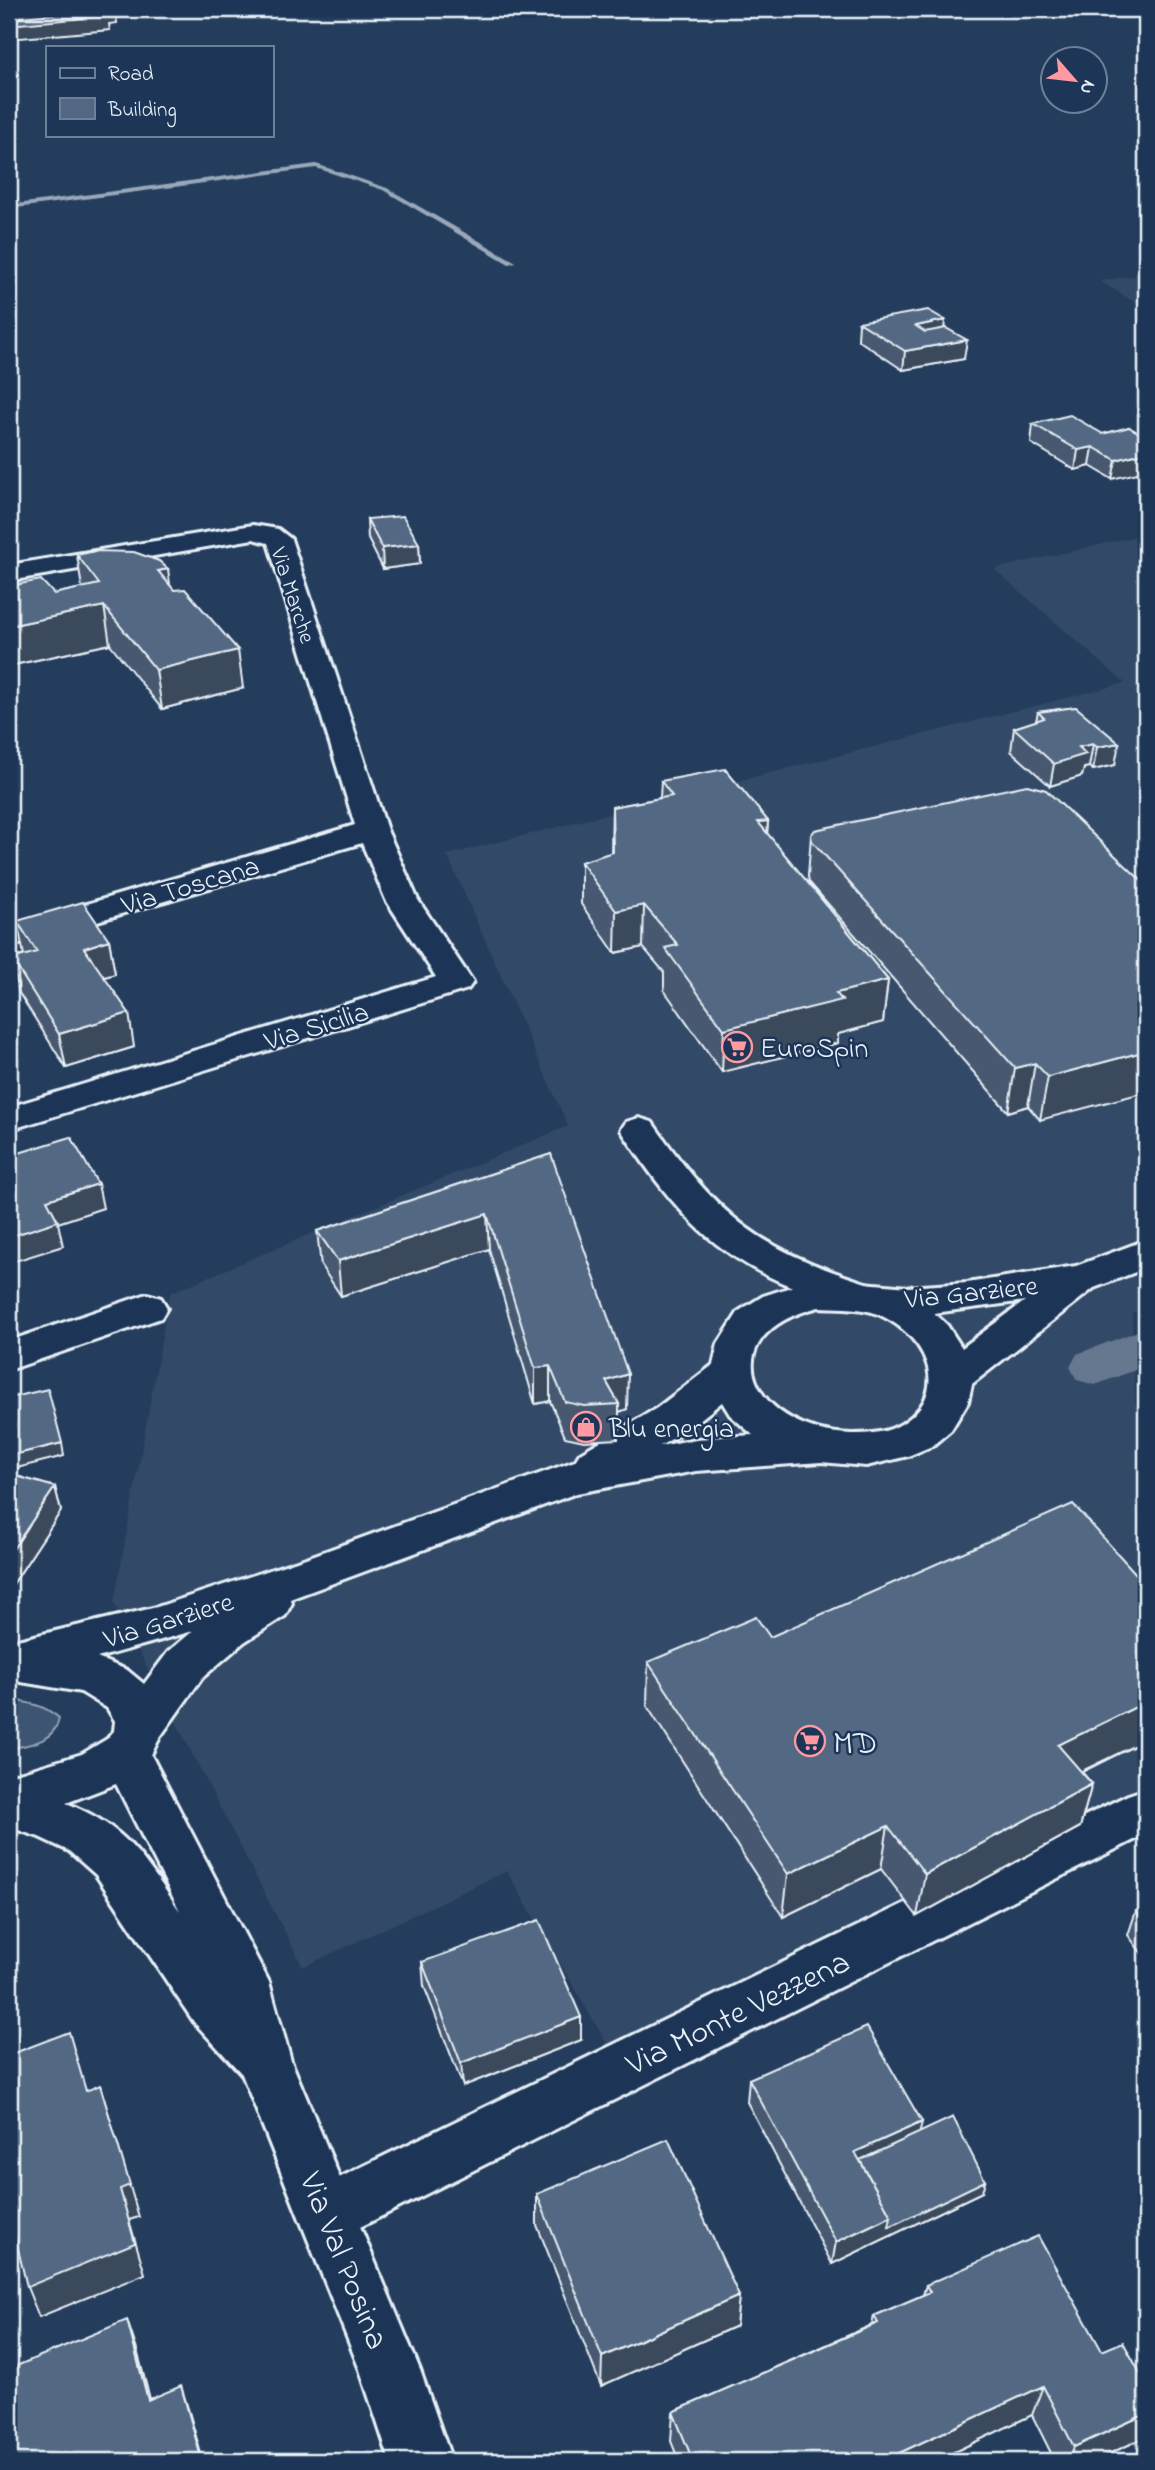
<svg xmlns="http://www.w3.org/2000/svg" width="1155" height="2470" font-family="'Indie Flower',sans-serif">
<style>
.built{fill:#334a68}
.green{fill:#3e5472;stroke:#93a2b5;stroke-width:2}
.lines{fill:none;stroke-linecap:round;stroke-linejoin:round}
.stream{fill:#99a8ba;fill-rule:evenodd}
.canal{fill:#657890;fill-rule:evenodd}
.minor-casing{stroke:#e8f1f8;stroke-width:6}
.major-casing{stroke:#e8f1f8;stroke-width:6}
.minor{fill:#1d3557;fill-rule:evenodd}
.major{fill:#1d3557;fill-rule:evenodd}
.wall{fill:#475970;stroke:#e8f1f8;stroke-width:2}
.shaded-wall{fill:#3a485b;stroke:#e8f1f8;stroke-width:2}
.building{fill:#536782;stroke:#e8f1f8;stroke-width:2}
.labels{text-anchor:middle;stroke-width:5;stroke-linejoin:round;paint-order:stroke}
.far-street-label{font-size:23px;fill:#e8f1f8;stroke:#1d3557}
.street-label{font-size:28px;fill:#e8f1f8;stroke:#1d3557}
.poi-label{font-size:28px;fill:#e8f1f8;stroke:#1d3557;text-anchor:start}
.near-poi-label{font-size:33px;fill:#e8f1f8;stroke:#1d3557;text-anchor:start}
.near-street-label{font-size:33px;fill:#e8f1f8;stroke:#1d3557}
</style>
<rect width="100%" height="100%" fill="#253d5d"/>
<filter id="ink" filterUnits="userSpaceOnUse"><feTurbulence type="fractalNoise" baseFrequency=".0143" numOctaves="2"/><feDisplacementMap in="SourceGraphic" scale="14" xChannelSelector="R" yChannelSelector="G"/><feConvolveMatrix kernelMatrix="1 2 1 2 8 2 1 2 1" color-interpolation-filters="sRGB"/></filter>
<g filter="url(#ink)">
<path class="built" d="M1146 274V309L1100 281Z
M1146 534V1307L1132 1313 1135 1403 1146 1416V1787L611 2051 507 1871 303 1967 114 1603 170 1293 568 1126 447 855 1125 683 994 569Z"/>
<path class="green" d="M18 1701C35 1704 46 1707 59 1718 55 1742 29 1745 9 1749V1702Z"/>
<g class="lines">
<path class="stream" d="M316 164 387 188 516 262 509 264 383 190 316 168 9 209V205Z"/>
<path class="canal" d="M1146 1328V1366L1095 1385 1077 1380 1070 1367 1077 1354Z"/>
<g class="minor-casing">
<path id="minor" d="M253 525 278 529 291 539 387 830 418 900 473 982 468 989 9 1130V1107L436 977 386 900 362 843 9 947V927L355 825 268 543 253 539 9 581V565Z
M639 1118 652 1122C720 1219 758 1249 872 1285L878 1295 872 1305C851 1311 831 1301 811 1294 715 1260 675 1212 621 1130L626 1122Z
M147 1294 161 1298 167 1308 161 1318 9 1370V1341Z
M1146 1789V1834L348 2233 328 2242 308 2233 299 2213 308 2193 1128 1795Z"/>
</g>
<g class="major-casing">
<path id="major" d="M1146 1240V1268L1094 1288 972 1384 968 1402 951 1430 932 1446 908 1456 866 1466 821 1462 696 1471 577 1493 290 1599 292 1603 285 1616 244 1642 202 1678 160 1737 151 1755 269 1982 291 2061 420 2370 452 2461H390L360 2370 242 2074 194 2022 96 1875 69 1851 39 1837 9 1827V1776L82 1754 107 1739 114 1731 115 1721 107 1708 81 1692 9 1680V1642L157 1607 309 1557 575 1461 580 1453 657 1408 713 1365 718 1344 739 1311 763 1296 791 1287 819 1279 908 1287 967 1283 1076 1266ZM1025 1301 962 1348 947 1325 934 1313ZM819 1307C836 1308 855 1307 872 1312 921 1328 956 1388 903 1423 888 1433 869 1434 852 1434 754 1432 704 1336 819 1307ZM722 1402 730 1415 753 1435 696 1439 660 1446 687 1430ZM193 1631 168 1652 144 1684 127 1670 97 1658ZM116 1784 180 1911C143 1859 129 1828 66 1803Z"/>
</g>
<use href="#minor" class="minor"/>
<use href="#major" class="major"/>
</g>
<path class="wall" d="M1146 258V286L1142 284Z
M945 320 944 328 964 359 903 370 858 340 859 322Z
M1033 424 1103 434 1129 427 1112 479 1090 466 1075 470 1031 443Z
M367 519 419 544 420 564 383 569 368 539Z
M77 555 170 587 243 688 162 709 110 644 9 666V586L54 594 82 588Z
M1076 707 1115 765 1093 770 1089 767 1084 768 1082 776 1050 786 1011 751 1014 728 1036 721 1038 712Z
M661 781 768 821 767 834 888 980 883 1022 838 1034V1043L722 1072 664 990V972L643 947 615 953 581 904V862L611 853 612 807 660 798Z
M1146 803V830L1142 826Z
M811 835 1146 885 1040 1120 1028 1106 1008 1112 809 882 808 876Z
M17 921 109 940 115 974 104 977 134 1047 66 1068 19 993 12 959 24 955Z
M551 1154 627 1409 619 1412 618 1439 584 1441 565 1437 550 1401 535 1404 489 1249 341 1296 321 1266 317 1231Z
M9 1474 55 1487 61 1511 13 1584 9 1582Z
M770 1637 1146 1740 1082 1772 1092 1784 1080 1827 917 1916 881 1869 783 1917 647 1706 648 1662Z
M1146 1906V1959L1128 1935 1136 1911Z
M422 1962 581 2040 463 2086 424 1986Z
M749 2079 920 2132 982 2192 832 2264 747 2102Z
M537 2194 739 2296 736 2326 601 2386 537 2225Z
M926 2285 1102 2351 1146 2384V2437L1093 2461H1055L1032 2415 935 2461H679L671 2441 673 2412 872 2325 874 2316 923 2295Z"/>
<path class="shaded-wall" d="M48 9H73L75 19 94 11 115 10 117 23 109 24 110 30 9 39V12Z
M945 320 943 339 914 344 916 326Z
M967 340 964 359 903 370 905 351Z
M1093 447 1090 466 1075 470 1078 450Z
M1146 452V471L1112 479 1116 460Z
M419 544 420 564 383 569 382 548Z
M168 569 173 607 158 571Z
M104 606 110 644 9 666V626Z
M238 650 243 688 162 709 156 670Z
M1119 743 1115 765 1093 770 1097 747Z
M1093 744 1089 767 1084 768 1082 776 1050 786 1054 764 1079 747Z
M768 821 765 861 758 822Z
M644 905 643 947 615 953 616 911Z
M109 940 115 974 90 981 84 948Z
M888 980 883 1022 838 1034V1043L722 1072 724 1029 836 993Z
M129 1013 134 1047 66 1068 59 1034Z
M1146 1051V1092L1040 1120 1048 1077Z
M1035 1063 1028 1106 1008 1112 1015 1068Z
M98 1184 103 1208 58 1223 63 1246 9 1263V1237L47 1200Z
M487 1214 489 1249 341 1296 338 1261Z
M550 1366V1401L535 1404V1368Z
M628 1374 627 1409 619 1412V1404L606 1381Z
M62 1443 64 1456 9 1470V1456Z
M55 1487 61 1511 13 1584 9 1568V1555Z
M1146 1702V1740L1047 1788 1058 1745Z
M1092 1784 1080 1827 917 1916 925 1874Z
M888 1826 881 1869 783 1917 788 1874Z
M581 2017V2040L463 2086 461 2063Z
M100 2085 139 2217 129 2220 145 2274 39 2317 27 2287 120 2189Z
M922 2122 917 2145 858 2171 855 2152Z
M985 2181 982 2192 832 2264 836 2242 891 2216Z
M739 2296 736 2326 601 2386 602 2357Z
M127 2320 137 2350 158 2429 148 2400Z
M181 2386 190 2415 203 2461H202Z
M1043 2386 1032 2415 935 2461H882Z
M1146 2414V2437L1093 2461H1068L1074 2447Z"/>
<path class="building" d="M9 9H48L9 12Z
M92 9H114L115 10 94 11Z
M103 10 108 16 9 25V18Z
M114 11 116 16 100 17 108 16 105 12Z
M928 310 945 320 916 326 925 332 946 328 967 340 905 351 859 322Z
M1070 415 1103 434 1129 427 1146 437V452L1116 460 1093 447 1078 450 1033 424Z
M403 516 419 544 382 548 367 519Z
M95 551 134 552 159 561 168 569 158 571 174 590 185 589 238 650 156 670 104 606 9 626V586L41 580 54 594 99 584 77 555Z
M1076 707 1119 743 1097 747 1093 744 1079 747 1086 754 1054 764 1014 728 1044 718 1038 712Z
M725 769 768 821 758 822 888 980 836 993 842 1000 724 1029 665 948 678 945 644 905 616 911 581 862 613 852 612 807 672 796 661 781Z
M1027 785 1046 790 1146 885V1051L1048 1077 1035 1063 1015 1068 812 841 811 835 815 830Z
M83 902 109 940 84 948 129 1013 59 1034 12 959 37 952 17 921Z
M71 1137 98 1184 47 1200 58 1221 9 1237V1156Z
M551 1154 628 1374 606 1381 619 1404 584 1406 565 1402 550 1366 535 1368 487 1214 338 1261 317 1231Z
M48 1389 62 1443 9 1456V1398Z
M9 1474 55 1487 9 1555Z
M1073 1504 1146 1585V1702L1058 1745 1092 1784 925 1874 888 1826 788 1874 648 1662 756 1617 770 1637Z
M1146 1906V1925L1136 1911Z
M539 1920 581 2017 461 2063 422 1962Z
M867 2027 922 2122 855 2152 891 2216 836 2242 749 2079Z
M69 2032 86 2091 100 2085 130 2185 120 2189 135 2243 27 2287 9 2211V2055Z
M953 2117 985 2181 889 2227 891 2216 860 2160Z
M668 2139 739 2296 602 2357 537 2194Z
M1038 2236 1102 2351 1123 2342 1146 2384V2414L1074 2447 1043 2386 882 2461H693L673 2412 878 2323 874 2316 930 2292 926 2285Z
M127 2320 148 2400 181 2386 202 2461H9V2369Z"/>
</g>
<defs>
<g id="supermarket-ring" transform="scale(1.575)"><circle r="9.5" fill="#1d3557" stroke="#ff9aa2" stroke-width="1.5"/><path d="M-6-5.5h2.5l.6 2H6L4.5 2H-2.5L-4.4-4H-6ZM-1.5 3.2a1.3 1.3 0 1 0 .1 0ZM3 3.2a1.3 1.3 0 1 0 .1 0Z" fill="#ff9aa2"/></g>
<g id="shop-ring" transform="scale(1.575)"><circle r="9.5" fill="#1d3557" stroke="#ff9aa2" stroke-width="1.5"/><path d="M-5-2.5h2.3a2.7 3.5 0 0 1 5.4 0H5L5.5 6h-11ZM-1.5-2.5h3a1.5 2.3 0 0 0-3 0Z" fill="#ff9aa2"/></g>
</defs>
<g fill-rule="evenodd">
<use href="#supermarket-ring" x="737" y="1047"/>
<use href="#shop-ring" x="586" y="1427"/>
<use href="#supermarket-ring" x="810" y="1741"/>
</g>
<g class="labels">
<g class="far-street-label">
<text transform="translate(294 595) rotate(72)" y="8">Via Marche</text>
</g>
<g class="street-label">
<text transform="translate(190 884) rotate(-17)" y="10">Via Toscana</text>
<text transform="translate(316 1025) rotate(-17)" y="10">Via Sicilia</text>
<text transform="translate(971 1291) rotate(-6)" y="10">Via Garziere</text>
<text transform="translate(168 1619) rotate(-17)" y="10">Via Garziere</text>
</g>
<g class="poi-label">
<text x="760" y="1057">EuroSpin</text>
<text x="609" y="1437">Blu energia</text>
</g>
<g class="near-poi-label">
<text x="833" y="1753">MD</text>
</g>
<g class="near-street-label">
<text transform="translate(737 2011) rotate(-26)" y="12">Via Monte Vezzena</text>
<text transform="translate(346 2260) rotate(68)" y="12">Via Val Posina</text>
</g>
</g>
<rect width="1155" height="2470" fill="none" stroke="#1d3557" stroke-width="35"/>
<rect x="18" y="18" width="1120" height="2435" fill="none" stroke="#e8f1f8" stroke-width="2.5" filter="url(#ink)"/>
<rect x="46" y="46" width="228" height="91" fill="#1d3557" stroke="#6e8097" stroke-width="2"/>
<rect x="60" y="68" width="35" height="10" fill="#1d3557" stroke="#6e8097" stroke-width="2"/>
<text x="108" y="80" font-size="21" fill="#e8f1f8">Road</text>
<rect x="60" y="98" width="35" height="21" fill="#536782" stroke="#6e8097" stroke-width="2"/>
<text x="108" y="116" font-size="21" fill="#e8f1f8">Building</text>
<g transform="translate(1074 80) rotate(118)"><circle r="33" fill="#1d3557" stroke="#6e8097" stroke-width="2"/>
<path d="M0-5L12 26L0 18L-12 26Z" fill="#ff9aa2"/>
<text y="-10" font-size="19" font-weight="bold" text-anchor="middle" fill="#e8f1f8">N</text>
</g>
</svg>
